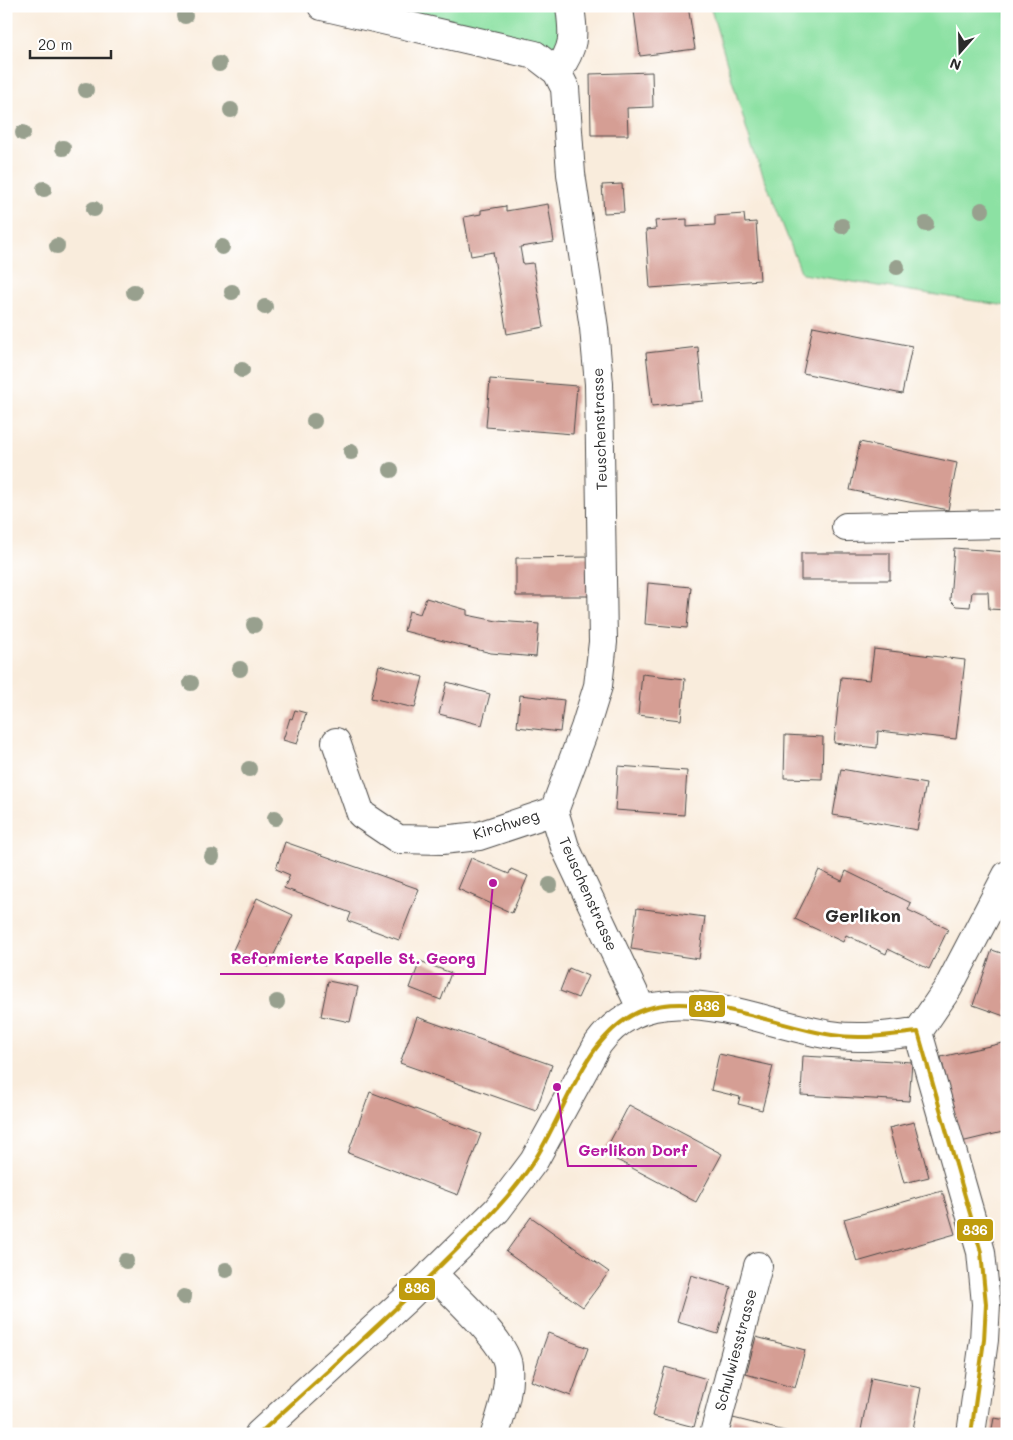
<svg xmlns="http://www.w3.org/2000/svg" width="1013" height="1440" font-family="Mali,sans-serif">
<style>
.green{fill:#8ce1a3;stroke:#5c8667}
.building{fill:#d59e94}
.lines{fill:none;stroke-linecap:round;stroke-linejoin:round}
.minor-casing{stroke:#4a4846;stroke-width:30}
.minor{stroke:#fff;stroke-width:28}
.bus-1-casing{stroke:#fff;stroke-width:8}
.bus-1{stroke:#bf9c0d;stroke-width:4}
.tree{fill:#98a08e}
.labels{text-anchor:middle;stroke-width:5;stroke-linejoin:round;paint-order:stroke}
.street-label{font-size:15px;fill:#2b2b2b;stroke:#fff}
.quarter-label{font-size:18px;font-weight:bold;fill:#2b2b2b;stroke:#fff}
.leader{fill:none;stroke:#b5179e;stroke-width:2}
.callout-dot{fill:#b5179e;stroke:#fff;stroke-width:2}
.callout-label{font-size:16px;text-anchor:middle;font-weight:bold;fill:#b5179e;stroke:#fff;stroke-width:5;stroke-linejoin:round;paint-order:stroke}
.line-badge{stroke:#fff;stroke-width:2}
.badge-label{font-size:14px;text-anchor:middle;font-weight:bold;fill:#fff}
</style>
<rect width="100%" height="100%" fill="#fff"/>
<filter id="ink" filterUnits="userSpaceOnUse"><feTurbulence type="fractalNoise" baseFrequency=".02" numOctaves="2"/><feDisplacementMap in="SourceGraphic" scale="10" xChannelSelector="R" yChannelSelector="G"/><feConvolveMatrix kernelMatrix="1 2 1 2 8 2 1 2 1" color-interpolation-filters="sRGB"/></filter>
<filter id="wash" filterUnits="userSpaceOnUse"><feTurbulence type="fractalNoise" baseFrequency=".0096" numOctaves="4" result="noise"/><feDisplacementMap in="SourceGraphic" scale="20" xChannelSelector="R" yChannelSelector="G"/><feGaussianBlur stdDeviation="1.12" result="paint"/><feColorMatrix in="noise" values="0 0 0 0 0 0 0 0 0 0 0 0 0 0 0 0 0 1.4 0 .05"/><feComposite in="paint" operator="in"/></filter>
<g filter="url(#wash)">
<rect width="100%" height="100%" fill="#f9ecdc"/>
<path class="green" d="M403 6H561L559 54 400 18Z
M710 6H1007V306L802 274 752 147Z"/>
<g id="blocks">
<path class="building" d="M666 6H688L695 49 640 56 634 11Z
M652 72 653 107 627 108 628 135H591L590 74Z
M622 184 624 212 604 213 602 185Z
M548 204 554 242 520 247 523 264 533 263 544 327 507 334 493 252 471 256 464 217 481 214V210L506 206V211Z
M744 214 745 223 756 222 760 280 650 288 646 230 656 229 655 221 687 219V227L715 225V216Z
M813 326 912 346 902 394 803 373Z
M698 347 703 401 652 406 646 353Z
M490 379 577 386 573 434 486 427Z
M860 442 957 463 948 510 850 490Z
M954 548 1007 552V610L989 609 988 592H972L970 607 956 606 950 600Z
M801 553H890V580H801Z
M591 557 590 596H516V558Z
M648 583 691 587 687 628 645 624Z
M426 598 467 610V615L497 621 539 624 536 657 491 653 404 631 409 611 420 614Z
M874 649 965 660 956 739 878 731 877 748 834 743 841 677 870 680Z
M379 665 423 677 415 708 371 698Z
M642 674 685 679 681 720 638 715Z
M447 682 490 694 482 725 439 714Z
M520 695 564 700 560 732 517 727Z
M295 710 306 713 297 744 283 740 290 718 292 719Z
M785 735 823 737 822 779 784 778Z
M618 766 687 771 684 815 615 810Z
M841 769 926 784 917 830 833 815Z
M285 842 419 889 399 940 348 921 351 913 284 888 290 875 276 869Z
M471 858 509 874 511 869 528 876 512 913 458 889Z
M819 870 842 881 846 871 911 903 908 910 948 929 929 969 888 949 886 954 846 935 843 942 795 919Z
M257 898 293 915 268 967 233 950Z
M637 908 705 917 699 959 631 949Z
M992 950 1007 955V1017L973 1005Z
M420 961 451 973 441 1000 410 988Z
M569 968 588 976 578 998 560 991Z
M328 981 358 987 350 1022 321 1016Z
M417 1017 552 1065 536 1111 400 1063Z
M1007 1042V1131L961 1142 941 1057Z
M719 1054 773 1066 762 1110 738 1104 740 1097 711 1090Z
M803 1056 912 1062 909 1101 801 1095Z
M370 1092 481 1134 458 1195 348 1153Z
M629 1105 722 1154 696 1202 604 1153Z
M914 1122 929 1177 904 1183 889 1128Z
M942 1191 955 1234 857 1262 844 1219Z
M531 1217 609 1272 583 1307 506 1252Z
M691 1275 731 1287 718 1334 677 1322Z
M548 1333 588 1348 571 1396 531 1381Z
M756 1337 805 1350 795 1388 746 1374Z
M665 1367 707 1379 694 1427 652 1416Z
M871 1378 921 1388 912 1434H880L861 1430Z
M733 1418 789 1432 788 1434H729Z
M994 1418 1007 1420V1434H991Z"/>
</g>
</g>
<g filter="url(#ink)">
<use href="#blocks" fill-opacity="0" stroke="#4a4846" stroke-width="1"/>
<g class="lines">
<g class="minor-casing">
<path id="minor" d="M322 6 535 55 557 72 565 88 571 174 594 328 599 384 603 642 598 686 585 728 554 811 565 847 642 1010
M557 72C575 47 574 37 570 6
M846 527 1007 524
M336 742 361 814 398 839 442 840 479 836 554 811
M918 1032 981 1252 986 1304 984 1340 971 1434
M918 1032 948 988 1007 875
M432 1273C450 1292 506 1341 508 1366 510 1390 502 1411 495 1434
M259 1434 405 1300 497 1210 534 1161 598 1044C653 967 757 1024 831 1035 860 1040 889 1035 918 1032
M714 1434 758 1266"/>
</g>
<use href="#minor" class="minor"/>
<g class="bus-1-casing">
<path id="bus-1" d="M918 1032 981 1252 986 1304 984 1340 971 1434
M259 1434C320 1378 381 1324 439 1267 473 1233 508 1201 534 1161 566 1112 586 1029 646 1009 700 991 778 1027 832 1035 861 1040 890 1035 918 1032"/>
</g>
<use href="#bus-1" class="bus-1"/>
</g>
<g class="tree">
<circle cx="185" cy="16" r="8"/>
<circle cx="219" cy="64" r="8"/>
<circle cx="86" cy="90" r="8"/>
<circle cx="231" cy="110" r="8"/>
<circle cx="23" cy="133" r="8"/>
<circle cx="63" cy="148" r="8"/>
<circle cx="44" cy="189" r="8"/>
<circle cx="94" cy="209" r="8"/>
<circle cx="982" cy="210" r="8"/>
<circle cx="926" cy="224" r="8"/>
<circle cx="842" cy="226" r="8"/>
<circle cx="57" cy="246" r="8"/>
<circle cx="222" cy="247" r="8"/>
<circle cx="897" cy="267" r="8"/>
<circle cx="134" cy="292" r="8"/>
<circle cx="232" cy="292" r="8"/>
<circle cx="265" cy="307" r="8"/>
<circle cx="242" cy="370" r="8"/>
<circle cx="314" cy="421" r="8"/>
<circle cx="351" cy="452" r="8"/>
<circle cx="391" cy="470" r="8"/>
<circle cx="254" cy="625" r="8"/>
<circle cx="240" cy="669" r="8"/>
<circle cx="191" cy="683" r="8"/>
<circle cx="249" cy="769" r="8"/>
<circle cx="275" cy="818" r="8"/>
<circle cx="212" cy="857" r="8"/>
<circle cx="550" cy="885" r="8"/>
<circle cx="277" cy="1002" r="8"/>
<circle cx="126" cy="1261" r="8"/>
<circle cx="226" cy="1270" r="8"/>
<circle cx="184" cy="1297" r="8"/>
</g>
</g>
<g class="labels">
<g class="street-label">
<text transform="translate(600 429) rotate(-92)" y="5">Teuschenstrasse</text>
<text transform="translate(506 825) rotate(-17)" y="5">Kirchweg</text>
<text transform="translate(588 894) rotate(66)" y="5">Teuschenstrasse</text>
<text transform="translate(736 1350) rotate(-75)" y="5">Schulwiesstrasse</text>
</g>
<g class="quarter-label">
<text x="863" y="922">Gerlikon</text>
</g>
</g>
<path class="leader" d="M493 883L485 974H220M557 1087L568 1166H697"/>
<g class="callout-dot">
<circle cx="493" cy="883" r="5"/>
<circle cx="557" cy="1087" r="5"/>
</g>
<g class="callout-label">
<text x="353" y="964">Reformierte Kapelle St. Georg</text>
<text x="633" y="1156">Gerlikon Dorf</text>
</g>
<g class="line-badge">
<rect x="688" y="994" width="38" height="24" rx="5" fill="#bf9c0d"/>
<rect x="956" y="1218" width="38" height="24" rx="5" fill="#bf9c0d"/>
<rect x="398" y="1277" width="38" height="24" rx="5" fill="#bf9c0d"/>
</g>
<g class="badge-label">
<text x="707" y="1011">836</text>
<text x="975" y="1235">836</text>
<text x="417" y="1293">836</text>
</g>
<rect width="1013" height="1440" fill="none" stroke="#fff" stroke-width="25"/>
<g transform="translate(960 52) rotate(200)" stroke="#ffffff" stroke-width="4" paint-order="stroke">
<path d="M0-4L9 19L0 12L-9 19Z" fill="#2b2b2b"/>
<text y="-8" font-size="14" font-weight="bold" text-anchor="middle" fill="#2b2b2b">N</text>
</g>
<path d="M30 50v8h81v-8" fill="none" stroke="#2b2b2b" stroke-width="2.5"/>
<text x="38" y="50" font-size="15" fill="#2b2b2b" stroke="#ffffff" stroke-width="4" paint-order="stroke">20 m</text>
</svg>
